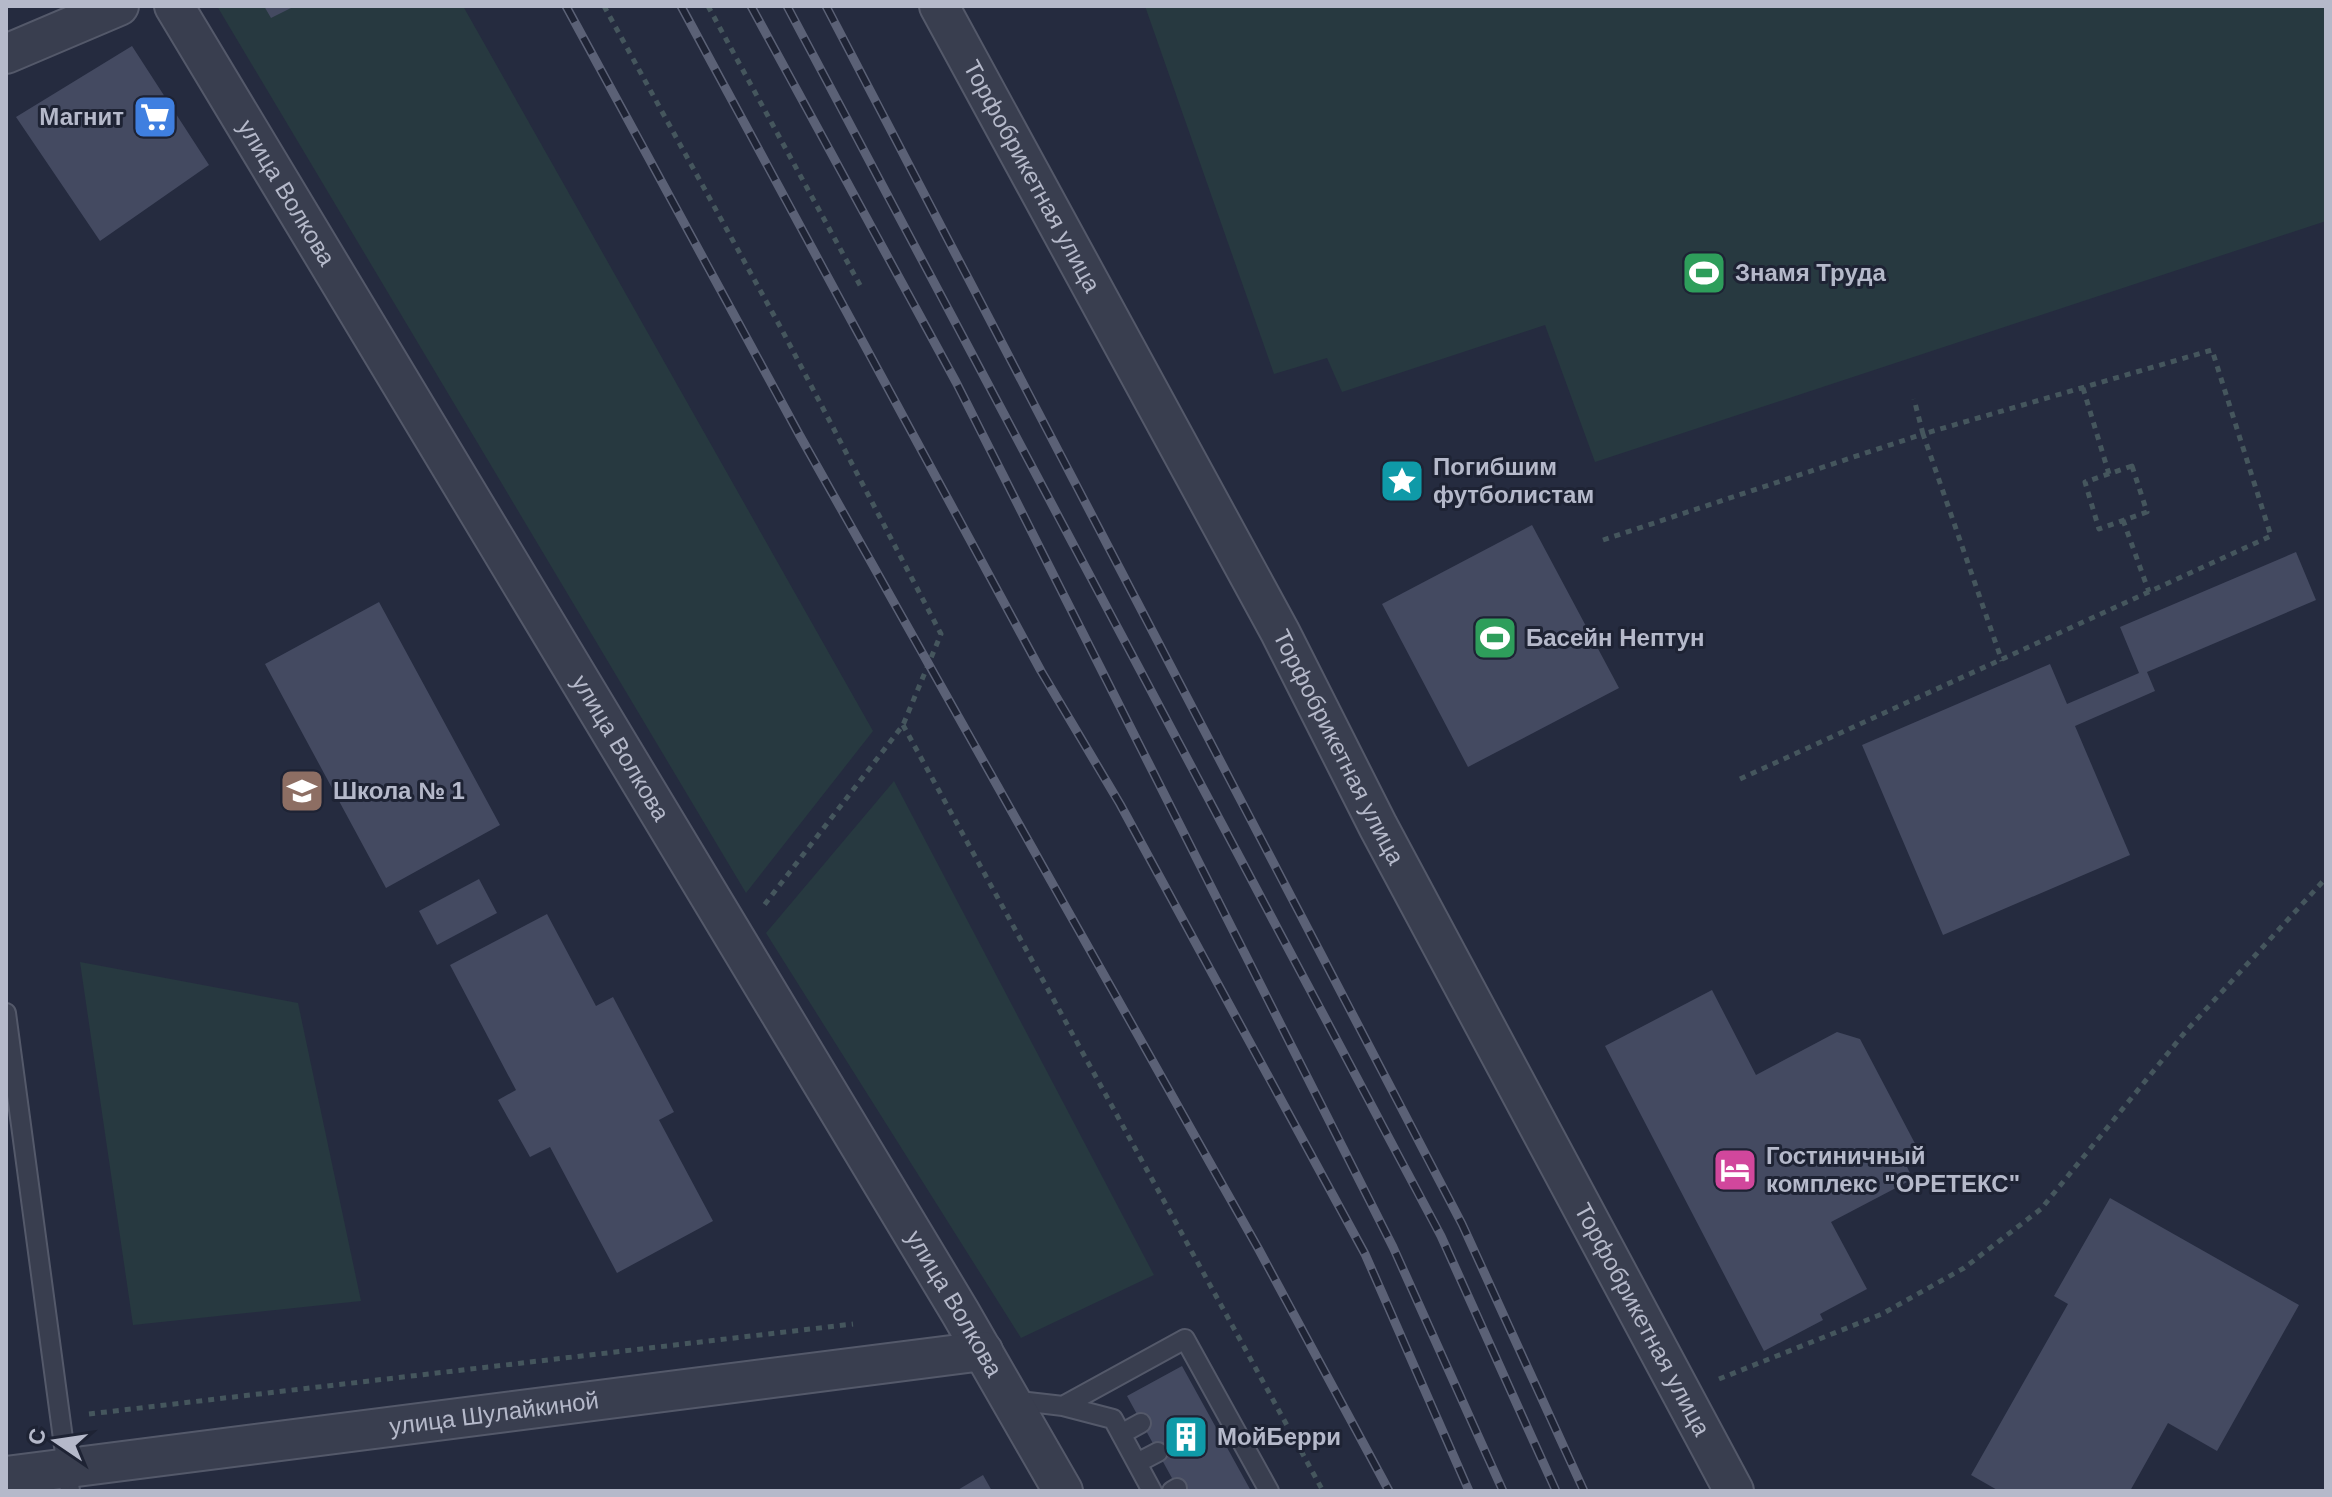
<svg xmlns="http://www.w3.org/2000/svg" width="2332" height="1497" font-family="Arial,sans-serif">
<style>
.green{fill:#273940}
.building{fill:#444a61}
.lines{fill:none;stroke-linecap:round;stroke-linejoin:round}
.lane-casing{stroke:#54596a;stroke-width:22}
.street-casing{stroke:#54596a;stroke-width:42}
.path{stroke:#45565d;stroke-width:5;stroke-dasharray:6 6;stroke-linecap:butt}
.lane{stroke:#393e4f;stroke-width:18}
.street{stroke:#393e4f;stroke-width:38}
.rail-casing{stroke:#5b6176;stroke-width:9}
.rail{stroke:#1e2334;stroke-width:6;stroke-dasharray:18;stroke-linecap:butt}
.labels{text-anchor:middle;stroke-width:6;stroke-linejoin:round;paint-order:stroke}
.poi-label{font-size:24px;font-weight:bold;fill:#b5b9ca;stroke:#1e2334;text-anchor:start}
.street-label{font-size:24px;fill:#b5b9ca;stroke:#1e2334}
</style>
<rect width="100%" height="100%" fill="#252b3f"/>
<path class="green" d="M217 6H463L873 731 746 893Z
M1145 6H2326V221L1595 462 1545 325 1342 392 1327 358 1274 374Z
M894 781 1154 1275 1021 1338 766 933Z
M80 962 298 1003 361 1301 133 1325Z"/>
<path class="building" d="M264 6H295L271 18Z
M132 46 209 165 100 241 16 117Z
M1532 525 1619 688 1468 767 1382 604Z
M2296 552 2316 600 2147 672 2155 691 2075 726 2130 855 1943 935 1862 745 2050 664 2067 704 2139 673 2120 627Z
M379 602 500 825 386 888 265 664Z
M479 879 497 913 437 945 419 911Z
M547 914 596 1006 613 997 674 1112 659 1120 713 1221 617 1273 550 1147 530 1157 498 1100 516 1090 450 965Z
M1712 990 1756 1075 1837 1032 1860 1039 1920 1153 1904 1161 1913 1179 1831 1222 1867 1289 1820 1314 1823 1320 1764 1351 1605 1046Z
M2110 1198 2299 1305 2217 1451 2168 1423 2130 1491H1999L1971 1475 2068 1304 2054 1296Z
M1182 1366 1251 1491H1179L1127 1396Z
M983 1475 992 1491H956Z"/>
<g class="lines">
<g class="lane-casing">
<path id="lane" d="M6 1013 70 1491
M1012 1400 1063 1406 1113 1419 1152 1491
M1063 1406 1185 1339 1269 1491
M1121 1434 1141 1423
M1137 1463 1158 1452
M1172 1491 1177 1488"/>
</g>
<g class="street-casing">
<g id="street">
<path id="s1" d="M174 6 960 1312 1063 1491"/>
<path id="s2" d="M939 6 1280 632 1378 826 1734 1491"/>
<path d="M6 54 119 6"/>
<path id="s3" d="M6 1476 983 1351"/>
</g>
</g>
<path class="path" d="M604 6 782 330 941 634 903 725 762 908
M708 6 861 287
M2083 388 2109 474
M2132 466 2147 512 2099 529 2085 482Z
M2123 520 2149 592
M1603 540 1923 434 2002 661
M903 725 1323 1491
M1740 779 2271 536 2212 350 1923 434 1914 399
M1719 1379 1882 1314 1964 1268 2041 1209 2186 1031 2326 878
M89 1414 853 1324"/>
<use href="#lane" class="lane"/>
<use href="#street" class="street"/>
<g class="rail-casing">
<path id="rail" d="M566 6 800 436 1258 1248 1389 1491
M681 6 1041 671 1120 804 1365 1254 1469 1491
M751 6 956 382 1393 1247 1503 1491
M787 6 1441 1236 1556 1491
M826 6 1462 1224 1584 1491"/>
</g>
<use href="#rail" class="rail"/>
</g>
<defs>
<g id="supermarket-square" transform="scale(2.3)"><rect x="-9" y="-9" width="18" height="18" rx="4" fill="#3f7fe0" stroke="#1e2334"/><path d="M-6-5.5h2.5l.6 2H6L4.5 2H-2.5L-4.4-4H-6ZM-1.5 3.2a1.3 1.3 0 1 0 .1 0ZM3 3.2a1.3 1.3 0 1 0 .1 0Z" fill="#fff"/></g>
<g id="stadium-square" transform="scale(2.3)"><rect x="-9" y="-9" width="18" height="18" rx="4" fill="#2e9e5b" stroke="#1e2334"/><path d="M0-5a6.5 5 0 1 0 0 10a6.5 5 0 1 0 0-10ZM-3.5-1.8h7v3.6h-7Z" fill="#fff"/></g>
<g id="sight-square" transform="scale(2.3)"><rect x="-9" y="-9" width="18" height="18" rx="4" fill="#0f9aa8" stroke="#1e2334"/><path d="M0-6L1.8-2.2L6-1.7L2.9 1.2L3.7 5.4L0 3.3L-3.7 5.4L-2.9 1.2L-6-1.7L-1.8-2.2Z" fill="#fff"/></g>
<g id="school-square" transform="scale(2.3)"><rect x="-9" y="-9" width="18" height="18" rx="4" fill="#8d6e63" stroke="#1e2334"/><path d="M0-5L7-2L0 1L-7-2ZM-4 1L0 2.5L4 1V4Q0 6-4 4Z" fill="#fff"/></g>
<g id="hotel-square" transform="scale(2.3)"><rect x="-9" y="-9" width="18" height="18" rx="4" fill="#d1479c" stroke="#1e2334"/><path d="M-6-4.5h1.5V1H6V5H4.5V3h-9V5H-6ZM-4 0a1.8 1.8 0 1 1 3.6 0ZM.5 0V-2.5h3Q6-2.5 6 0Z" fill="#fff"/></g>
<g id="building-square" transform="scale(2.3)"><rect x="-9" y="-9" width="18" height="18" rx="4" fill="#0f9aa8" stroke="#1e2334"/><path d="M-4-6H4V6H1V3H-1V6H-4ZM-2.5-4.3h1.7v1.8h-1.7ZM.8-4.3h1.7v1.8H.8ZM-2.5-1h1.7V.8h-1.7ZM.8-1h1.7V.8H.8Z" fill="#fff"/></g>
</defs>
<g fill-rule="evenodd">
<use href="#supermarket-square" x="155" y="117"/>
<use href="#stadium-square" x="1704" y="273"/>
<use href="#sight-square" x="1402" y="481"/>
<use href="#stadium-square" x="1495" y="638"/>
<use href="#school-square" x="302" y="791"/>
<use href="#hotel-square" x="1735" y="1170"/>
<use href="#building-square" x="1186" y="1437"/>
</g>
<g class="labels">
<g class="poi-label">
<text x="124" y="125" text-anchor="end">Магнит</text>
<text x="1735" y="281">Знамя Труда</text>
<text x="1433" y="475">Погибшим<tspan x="1433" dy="28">футболистам</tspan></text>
<text x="1526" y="646">Басейн Нептун</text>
<text x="333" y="799">Школа № 1</text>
<text x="1766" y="1164">Гостиничный<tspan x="1766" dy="28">комплекс "ОРЕТЕКС"</tspan></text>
<text x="1217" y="1445">МойБерри</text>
</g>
<g class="street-label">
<text dy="8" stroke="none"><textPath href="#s2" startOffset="194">Торфобрикетная улица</textPath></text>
<text dy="8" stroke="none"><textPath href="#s1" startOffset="218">улица Волкова</textPath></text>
<text dy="8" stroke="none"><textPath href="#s1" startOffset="866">улица Волкова</textPath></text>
<text dy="8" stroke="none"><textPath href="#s2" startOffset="842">Торфобрикетная улица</textPath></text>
<text dy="8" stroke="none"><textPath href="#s1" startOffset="1514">улица Волкова</textPath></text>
<text dy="8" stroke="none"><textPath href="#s2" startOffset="1490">Торфобрикетная улица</textPath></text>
<text dy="8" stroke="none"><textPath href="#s3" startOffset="492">улица Шулайкиной</textPath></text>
</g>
</g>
<rect width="2332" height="1497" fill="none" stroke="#b5b9ca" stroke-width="16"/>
<g transform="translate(56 1441) rotate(283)" stroke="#1e2334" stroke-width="6" paint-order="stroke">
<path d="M0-6L14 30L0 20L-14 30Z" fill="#b5b9ca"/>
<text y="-12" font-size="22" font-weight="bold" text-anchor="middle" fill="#b5b9ca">С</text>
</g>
</svg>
